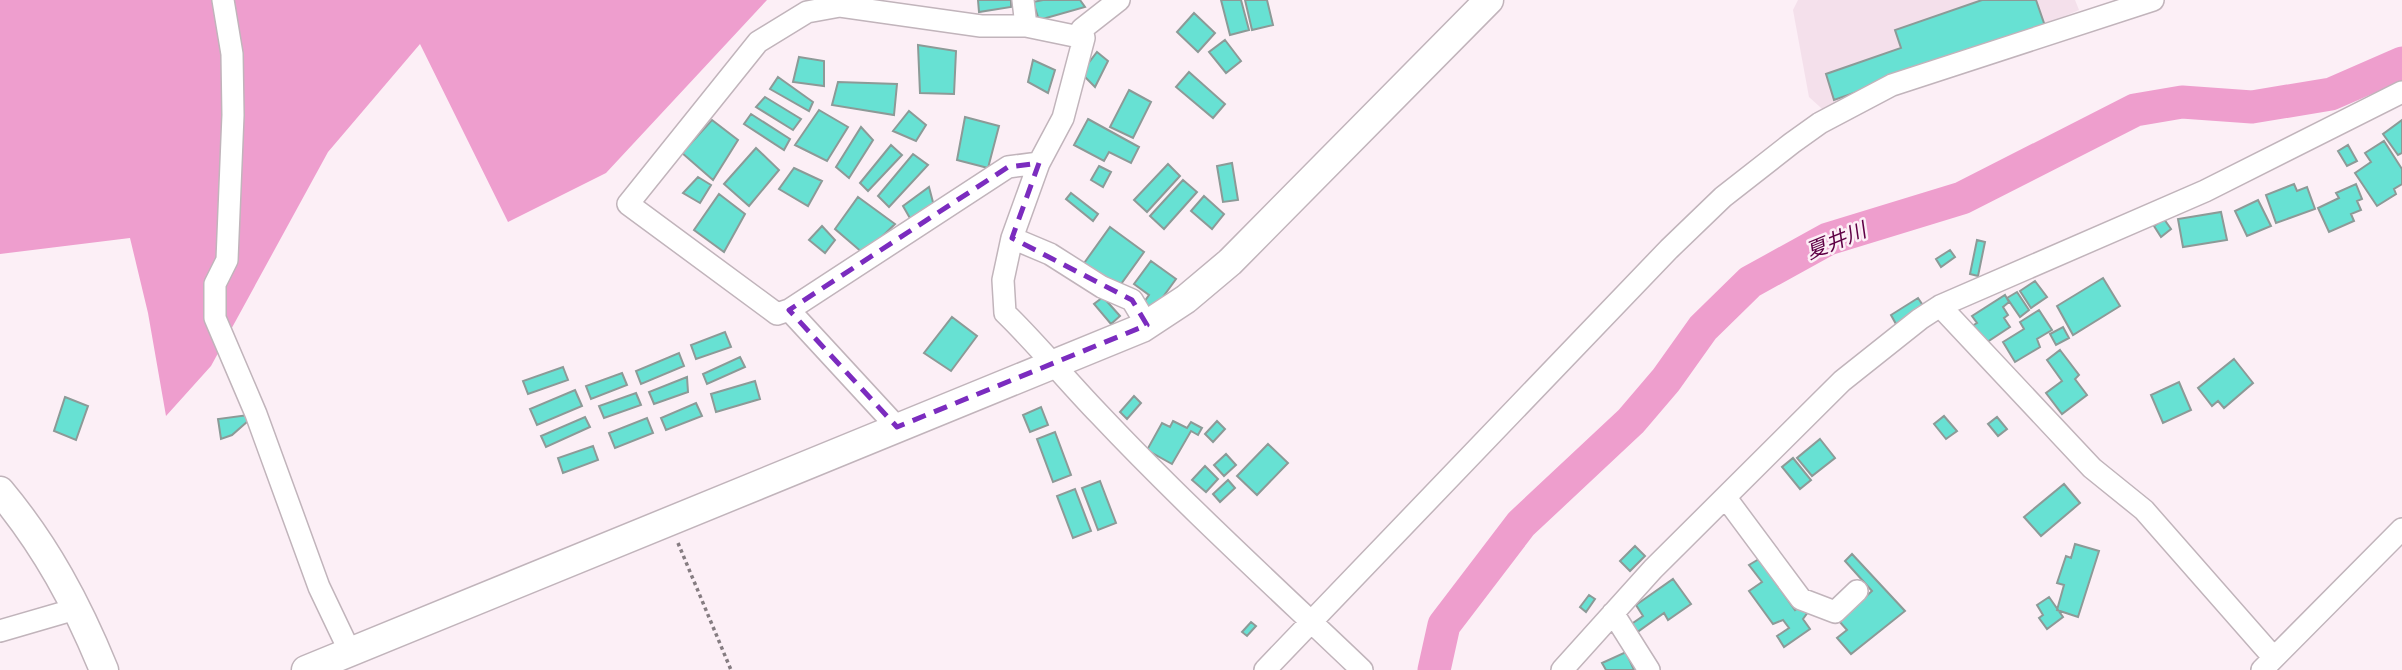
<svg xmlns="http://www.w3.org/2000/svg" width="2402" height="670" font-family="Mulish,'Noto Sans JP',sans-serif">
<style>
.built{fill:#f4e0eb}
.forest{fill:#ee9ece}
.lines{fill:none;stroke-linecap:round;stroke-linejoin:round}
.river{stroke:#ee9ecd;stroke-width:33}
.building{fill:#67e1d3;stroke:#8c9a97;stroke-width:2}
.minor-casing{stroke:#c1b4bb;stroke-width:24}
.tertiary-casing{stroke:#c1b4bb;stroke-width:31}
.path{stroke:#857c81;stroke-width:3.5;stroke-dasharray:3.5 3.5;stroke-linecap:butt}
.minor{stroke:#fff;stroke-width:21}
.tertiary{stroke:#fff;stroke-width:28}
.marked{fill:none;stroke:#7b2cbf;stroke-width:5;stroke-dasharray:14 9;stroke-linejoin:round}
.labels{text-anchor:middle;stroke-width:5;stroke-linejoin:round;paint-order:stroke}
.water-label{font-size:21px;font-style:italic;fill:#5f0045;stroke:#fceff6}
</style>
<rect width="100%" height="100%" fill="#fceff6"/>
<path class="built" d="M1798 0H2075L2079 10 1831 117 1809 97 1793 10Z"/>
<path class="forest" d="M0 0H767L606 173 508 222 420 44 328 152 211 366 166 416 148 313 130 238 0 254Z"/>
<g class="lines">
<path class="river" d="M1434 670 1444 625 1521 524 1631 421 1666 380 1703 328 1750 282 1828 239 1962 198 2135 110 2182 102 2252 107 2331 94 2402 63"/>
</g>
<path class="building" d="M978 0H1011V7L979 12Z
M1043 0H1080L1085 7 1039 20 1033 2Z
M1221 0H1241L1249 30 1230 35Z
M1245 0H1267L1273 25 1252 30Z
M1982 0H2036L2045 26 1834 100 1826 74 1901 48 1895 30Z
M1194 13 1215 33 1198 52 1177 32Z
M1225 40 1241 61 1226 73 1209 52Z
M918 45 956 51 954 94 920 93Z
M1097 52 1108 61 1095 87 1081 73Z
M799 57 824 61V86L793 82Z
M1033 60 1055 70 1048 93 1028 82Z
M1189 72 1225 104 1213 118 1176 87Z
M778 77 813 102 809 111 770 89Z
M838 82 897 84 894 115 832 105Z
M1129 90 1151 102 1133 138 1110 127Z
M765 97 801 119 793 130 756 107Z
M819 110 848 127 827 161 795 145Z
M909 111 926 125 916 141 893 131Z
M751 114 790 139 784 150 744 124Z
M965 117 999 126 988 168 957 160Z
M1088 119 1139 147 1131 163 1109 152 1104 161 1074 145Z
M712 120 738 140 713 180 682 153Z
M2402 120V153L2398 155 2383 134Z
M861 127 873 140 849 178 836 167Z
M2384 141 2402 169V184L2394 189 2396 194 2377 206 2355 173 2371 162 2365 153Z
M891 145 902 155 868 191 860 183Z
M2348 145 2357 161 2347 166 2338 151Z
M756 148 779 170 749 206 724 184Z
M913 154 928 165 889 207 878 196Z
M1232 163 1238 200 1223 202 1217 166Z
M1168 164 1180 176 1147 212 1134 200Z
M1099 166 1111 172 1103 187 1091 180Z
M794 168 822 181 808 206 779 189Z
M698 177 711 185 700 203 683 193Z
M1183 180 1197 192 1164 229 1150 216Z
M2294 184 2297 191 2307 187 2315 209 2276 223 2266 195Z
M2356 184 2362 199 2357 201 2361 210 2351 214 2354 221 2329 232 2318 208 2339 198 2336 193Z
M929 187 935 210 911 220 903 206Z
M1071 193 1098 214 1093 221 1066 199Z
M719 194 745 214 724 252 694 230Z
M1204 196 1224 214 1212 229 1191 211Z
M858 197 895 224 864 254 835 229Z
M2258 200 2271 226 2247 236 2235 211Z
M2221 212 2227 240 2183 247 2178 219Z
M2164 219 2171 229 2161 237 2154 226Z
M822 226 835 240 825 253 809 240Z
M1110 227 1144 252 1116 291 1082 266Z
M1977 240 1985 242 1978 276 1970 274Z
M1950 250 1955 257 1941 267 1936 259Z
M1151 261 1176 279 1152 312 1142 305 1149 295 1134 284Z
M2103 278 2120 306 2073 335 2057 306Z
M2035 281 2047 297 2031 308 2020 291Z
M2017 292 2029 310 2020 317 2007 298Z
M2005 295 2009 302 2003 307 2008 315 2004 318 2010 327 1984 344 1972 326 1977 323 1972 316Z
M1103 297 1120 316 1111 324 1094 304Z
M1918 298 1924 307 1896 324 1891 315Z
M2039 310 2052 330 2037 339 2040 347 2015 362 2003 342 2024 329 2020 322Z
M952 317 977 336 951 371 924 353Z
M2063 327 2069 338 2056 345 2050 334Z
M725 332 731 347 696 359 691 345Z
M2060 350 2079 375 2075 379 2087 395 2062 414 2046 393 2062 381 2047 360Z
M679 353 684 366 641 384 636 371Z
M740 357 745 367 707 384 703 374Z
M2234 359 2253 383 2224 408 2218 401 2212 406 2198 388Z
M563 367 568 380 528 394 523 381Z
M622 373 627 385 591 399 586 386Z
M687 377 688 392 654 404 649 392Z
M755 381 760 399 716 412 711 394Z
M2179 382 2191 410 2163 423 2151 395Z
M575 390 582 406 537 425 530 409Z
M636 393 641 405 604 418 599 406Z
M1134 396 1141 403 1127 419 1120 412Z
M65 397 88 406 76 440 54 431Z
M696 403 702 416 666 430 661 418Z
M1041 407 1048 425 1030 432 1023 415Z
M256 414 232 435 221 439 218 419Z
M1944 416 1957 431 1946 439 1934 424Z
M585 417 590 427 546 447 541 436Z
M1997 417 2007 429 1998 436 1988 424Z
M647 418 653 433 615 448 609 433Z
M1173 421 1187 428 1191 422 1202 428 1198 435 1191 431 1172 464 1147 450 1162 423 1170 427Z
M1217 421 1225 429 1213 442 1205 434Z
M1055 432 1071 475 1053 482 1037 439Z
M1820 439 1835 458 1812 476 1797 458Z
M1268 444 1288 463 1257 495 1237 476Z
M593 446 598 460 563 473 558 458Z
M1226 454 1236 465 1224 476 1214 465Z
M1793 458 1811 480 1800 489 1782 467Z
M1205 466 1218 479 1206 492 1192 480Z
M1228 480 1235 488 1220 502 1213 494Z
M1100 481 1116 523 1098 530 1082 488Z
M2064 484 2080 503 2041 536 2024 517Z
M1075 489 1091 531 1073 538 1057 496Z
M2075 544 2099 551 2078 617 2057 610 2064 585 2057 583 2066 556 2071 558Z
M1635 546 1645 556 1630 571 1620 561Z
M1852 554 1905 611 1851 654 1837 638 1847 630 1839 621 1872 591 1845 561Z
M1759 559 1795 610 1802 605 1808 612 1803 619 1810 629 1784 647 1777 636 1789 628 1783 620 1773 624 1749 591 1762 582 1749 565Z
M1673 579 1691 604 1668 620 1664 613 1636 633 1630 625 1643 616 1636 605Z
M1589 595 1595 599 1586 612 1580 607Z
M2049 597 2063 617 2047 629 2039 618 2043 615 2037 605Z
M1251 622 1256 626 1247 636 1242 632Z
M1626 652 1634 670H1606L1602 663Z"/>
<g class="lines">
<g class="minor-casing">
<path id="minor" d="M223 0 232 54 233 115 227 260 215 284V318L256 414 319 587 350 652
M1023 0 1026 26
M1119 0 1082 29 1084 38 1063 118 1039 163 1012 238 1003 280 1005 313C1038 345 1067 381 1099 414 1183 503 1274 586 1362 670
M1012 238 1050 254 1102 287 1132 300 1147 325
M1940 306 2092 468 2144 510 2274 658
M789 310 1008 167 1039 163
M897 427 789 310 777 314 628 204 758 42 807 12 840 6 981 26H1026L1084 38
M1726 498 1801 599 1835 612 1857 591
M1613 613 1649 670
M0 631 79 608
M1265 670 1669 249 1723 197 1792 143 1820 123 1892 85 2153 0
M1562 670 1653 569 1842 381 1920 319 1940 306 2205 191 2402 92
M2262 670 2402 529"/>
</g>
<g class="tertiary-casing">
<path id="tertiary" d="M0 491C46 546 77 604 104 670
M306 670 1142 328 1186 299 1230 262 1489 0"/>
</g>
<path class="path" d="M678 543 731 670"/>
<use href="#minor" class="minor"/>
<use href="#tertiary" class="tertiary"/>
</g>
<path class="marked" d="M1039 163 1012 238 1132 300 1147 325 897 427 789 310 1008 167Z"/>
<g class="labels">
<g class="water-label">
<text transform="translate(1836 241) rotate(-22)" y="7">夏井川</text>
</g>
</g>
</svg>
